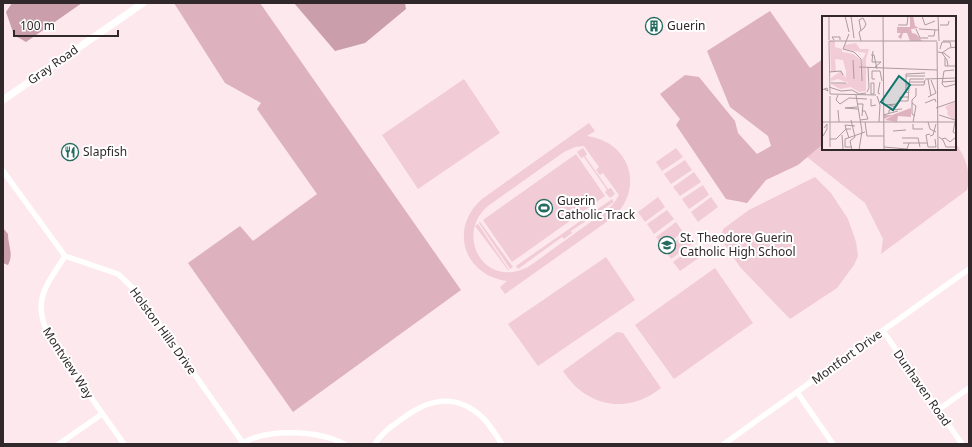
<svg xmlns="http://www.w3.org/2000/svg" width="972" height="447" font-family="'Noto Sans',sans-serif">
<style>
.green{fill:#f1cbd5;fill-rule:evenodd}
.forest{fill:#ddb1bd}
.water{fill:#ca9eaa}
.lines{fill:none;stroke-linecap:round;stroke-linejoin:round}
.minor{stroke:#fff;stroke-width:5.5}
.tertiary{stroke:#fff;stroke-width:7}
.labels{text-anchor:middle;stroke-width:4;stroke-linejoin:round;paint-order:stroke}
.poi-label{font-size:12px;fill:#30282a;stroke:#fff;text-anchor:start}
.street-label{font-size:12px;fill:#30282a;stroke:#fff}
.inset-road{fill:none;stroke:#ab9b9f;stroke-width:1}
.view{fill:#0f766e;fill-opacity:0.15;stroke:#0f766e;stroke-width:2}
.inset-edge{fill:none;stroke:#30282a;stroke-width:2}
</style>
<rect width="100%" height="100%" fill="#fde8ed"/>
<path class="green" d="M464 79 500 133 418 189 382 135Z
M589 123 595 131 587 136C631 142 645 190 612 218L505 294 500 287 507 281C463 275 449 228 482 199ZM584 146 599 167 596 170 600 175 603 173 619 195 614 203 606 211C587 225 568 238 549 252 539 259 529 268 518 271 479 281 457 232 488 206L564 152 575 147Z
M955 142C965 157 972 172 967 190L881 254 883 239 865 203 807 157 823 144V149H955Z
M583 148 587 154 585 156 608 189 611 188 615 194 610 198 605 192 607 190 584 157 581 158 577 152Z
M676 148 683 157 662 171 656 162Z
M576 154 605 196 512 262 483 220Z
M685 160 692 170 671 184 664 174Z
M694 172 701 182 680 196 673 187Z
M815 177 831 193 848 219 856 242 858 256 854 265 837 288 790 319 740 267 721 239 723 229 749 210Z
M703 185 709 195 689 209 682 199Z
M658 197 665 207 645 222 638 212Z
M711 197 718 207 698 222 691 212Z
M612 199 614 202 571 231 572 233 564 239 562 237 518 269 516 266Z
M667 210 674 219 654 234 647 224Z
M480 222 513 267 510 269 479 223Z
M676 222 683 232 663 247 656 237Z
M478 224 509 270H508L475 226Z
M685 235 692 244 671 259 664 249Z
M693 247 700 257 680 271 673 262Z
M606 257 635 300 538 366 508 324Z
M715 268 753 323 674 379 635 325Z
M617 332 623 333 661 388C628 415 586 407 563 371Z"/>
<path class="forest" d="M174 3H260L461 290 293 412 188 263 240 226 253 241 317 194 257 109 261 103 225 83Z
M770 11 810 68 823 59V144L798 165 766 180 747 203 726 199 676 125 680 119 660 94 685 75 699 77 735 121 738 133 757 154 771 146 768 136 730 107 707 51Z"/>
<path class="water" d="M12 3H82L26 42 14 35 6 12Z
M294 3H405L406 9 365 43 335 51Z
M3 228 8 234C8 246 14 254 8 265L3 263Z"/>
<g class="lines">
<path class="minor" d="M3 171 65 256 118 274 135 290 243 443
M65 256C44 289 31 302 51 341L124 444
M883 331 962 444
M797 392 833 444
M938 410 969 388
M59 444 102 414
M241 444C266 428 318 430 344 444
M375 444C382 432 395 424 406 416 433 397 459 394 484 419 491 426 496 436 502 444
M724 444 969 269"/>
<path class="tertiary" d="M3 100 143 3"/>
</g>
<defs>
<g id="building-ring" transform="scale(0.9)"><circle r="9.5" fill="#fff" stroke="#256b60" stroke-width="1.5"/><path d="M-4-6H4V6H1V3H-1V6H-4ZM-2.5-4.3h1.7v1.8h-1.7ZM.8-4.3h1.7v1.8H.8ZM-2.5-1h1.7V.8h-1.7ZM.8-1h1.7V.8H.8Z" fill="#256b60"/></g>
<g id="restaurant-ring" transform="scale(0.9)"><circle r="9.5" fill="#fff" stroke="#256b60" stroke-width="1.5"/><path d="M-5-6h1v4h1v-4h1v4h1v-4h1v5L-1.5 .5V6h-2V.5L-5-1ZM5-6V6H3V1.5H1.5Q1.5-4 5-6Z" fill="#256b60"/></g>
<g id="stadium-ring" transform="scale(0.9)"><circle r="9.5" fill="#fff" stroke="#256b60" stroke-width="1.5"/><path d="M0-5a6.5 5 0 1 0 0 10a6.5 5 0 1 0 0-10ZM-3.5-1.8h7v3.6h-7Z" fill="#256b60"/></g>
<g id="school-ring" transform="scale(0.9)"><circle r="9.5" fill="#fff" stroke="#256b60" stroke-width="1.5"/><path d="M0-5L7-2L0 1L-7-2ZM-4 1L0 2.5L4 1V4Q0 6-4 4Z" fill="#256b60"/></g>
</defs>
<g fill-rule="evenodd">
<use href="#building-ring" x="654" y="26"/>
<use href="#restaurant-ring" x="70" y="152"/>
<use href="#stadium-ring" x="544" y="208"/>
<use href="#school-ring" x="667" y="245"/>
</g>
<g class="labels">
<g class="poi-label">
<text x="667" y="30">Guerin</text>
<text x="83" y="156">Slapfish</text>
<text x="557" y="205">Guerin<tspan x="557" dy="14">Catholic Track</tspan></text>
<text x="680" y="242">St. Theodore Guerin<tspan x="680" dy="14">Catholic High School</tspan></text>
</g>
<g class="street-label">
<text transform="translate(53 65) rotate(-35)" y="4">Gray Road</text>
<text transform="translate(163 331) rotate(54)" y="4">Holston Hills Drive</text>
<text transform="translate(847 357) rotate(-36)" y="4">Montfort Drive</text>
<text transform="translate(68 363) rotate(57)" y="4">Montview Way</text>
<text transform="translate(922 388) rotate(55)" y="4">Dunhaven Road</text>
</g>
</g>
<g transform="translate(822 16)">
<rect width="134" height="134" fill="#fde8ed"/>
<path d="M8 25H13V31L20 33V36L31 38 38 43 39 66 40 44 44 37 22 33 23 29 34 27 38 33H47L44 43V75L37 76 29 71 18 73 9 68 27 67 16 63 9 65V62L19 55 24 62V55L21 44 13 43 14 56H9ZM134 85V106L125 98 126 95 123 91Z" fill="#f1cbd5"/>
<path d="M88 0H91L93 10 97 12 89 13 90 17 94 18 100 25H88L85 17H81L79 23 76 21 79 17H75V11H88ZM89 92V101L76 100 75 106 63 104 71 99 62 103V99H70Z" fill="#ddb1bd"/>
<path class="inset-road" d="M7 0V24M23 0 27 16M29 0 32 22M61 0 62 134M100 0 103 9 113 5M116 0 117 25M76 9H85L86 0M118 9H126L127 5M94 13 98 22H106M97 13 116 14M39 15 37 4 41 2 44 8 42 12 37 16 39 25M27 18 21 33 32 36 39 43 40 65M106 20H112L113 14M12 24 10 21H18V24M7 25H115M7 25 8 78M121 25H134M115 26 116 134M118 33 120 26H128L129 31M51 35 50 46H59L53 51M116 36 122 37 128 42M120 37 127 32 134 31M120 37 125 44 126 50M49 39H52L55 53M123 42V50H134M31 44 32 63M37 51 115 54M132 54 122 55 120 68 123 71 134 68M7 56 19 55 21 59M84 60H103M53 63H50V55H58L60 65M103 63 134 62M106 63 109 80M58 66 56 77 58 78M87 66H103M120 66 134 65M9 67H24M49 67H52V78H49ZM84 69H102L103 64M87 69 88 63H102M7 71 19 75 30 74 37 78 44 77M0 74 5 72 6 75 2 73M45 76 47 72 46 51M87 77 84 76V58L103 57M8 78 54 79M16 79 14 84 18 88 27 82 45 83M34 79 40 115 37 134M55 80 58 89 57 106M106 81 114 77 109 64M49 83V90L54 89M78 85V81H87M90 87 94 90 91 106M103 87 113 83 114 86M35 88H41L40 100M62 89 75 88M67 89 74 91 78 85H86L87 72M23 92 36 93M23 92 35 91M114 92 134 85M16 94 17 106M67 98V94L80 93M61 99 76 95M117 99 133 104M93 100 90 98V84L94 80V72M29 104 33 121 28 125 30 134M38 104 46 103 43 95H40M0 106H134M43 106 45 120M106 106 108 113 114 116M133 106 131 116 134 118M91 108V113H101M29 113H24L23 109 33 110M71 115 84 114M20 119 21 134M1 120 5 113V108L2 112M45 120H62M108 120 111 119 114 108M117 121 121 124 124 131H134M80 122H96L98 131M8 123H14L24 113 27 122M120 123 123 122 128 126 134 121M81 127H105M8 131V80M30 131H23V123L43 116M62 131 85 133 87 127M106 131H114L113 123M106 131 104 119 108 118"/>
<path class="view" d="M77 60 88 69 71 94 59 86Z"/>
<rect width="134" height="134" class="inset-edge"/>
</g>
<rect width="972" height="447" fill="none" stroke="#30282a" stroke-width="8"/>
<path d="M14 30v6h104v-6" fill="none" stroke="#30282a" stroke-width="2"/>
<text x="20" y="30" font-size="12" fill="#30282a" stroke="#ffffff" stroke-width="3" paint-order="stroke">100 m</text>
</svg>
